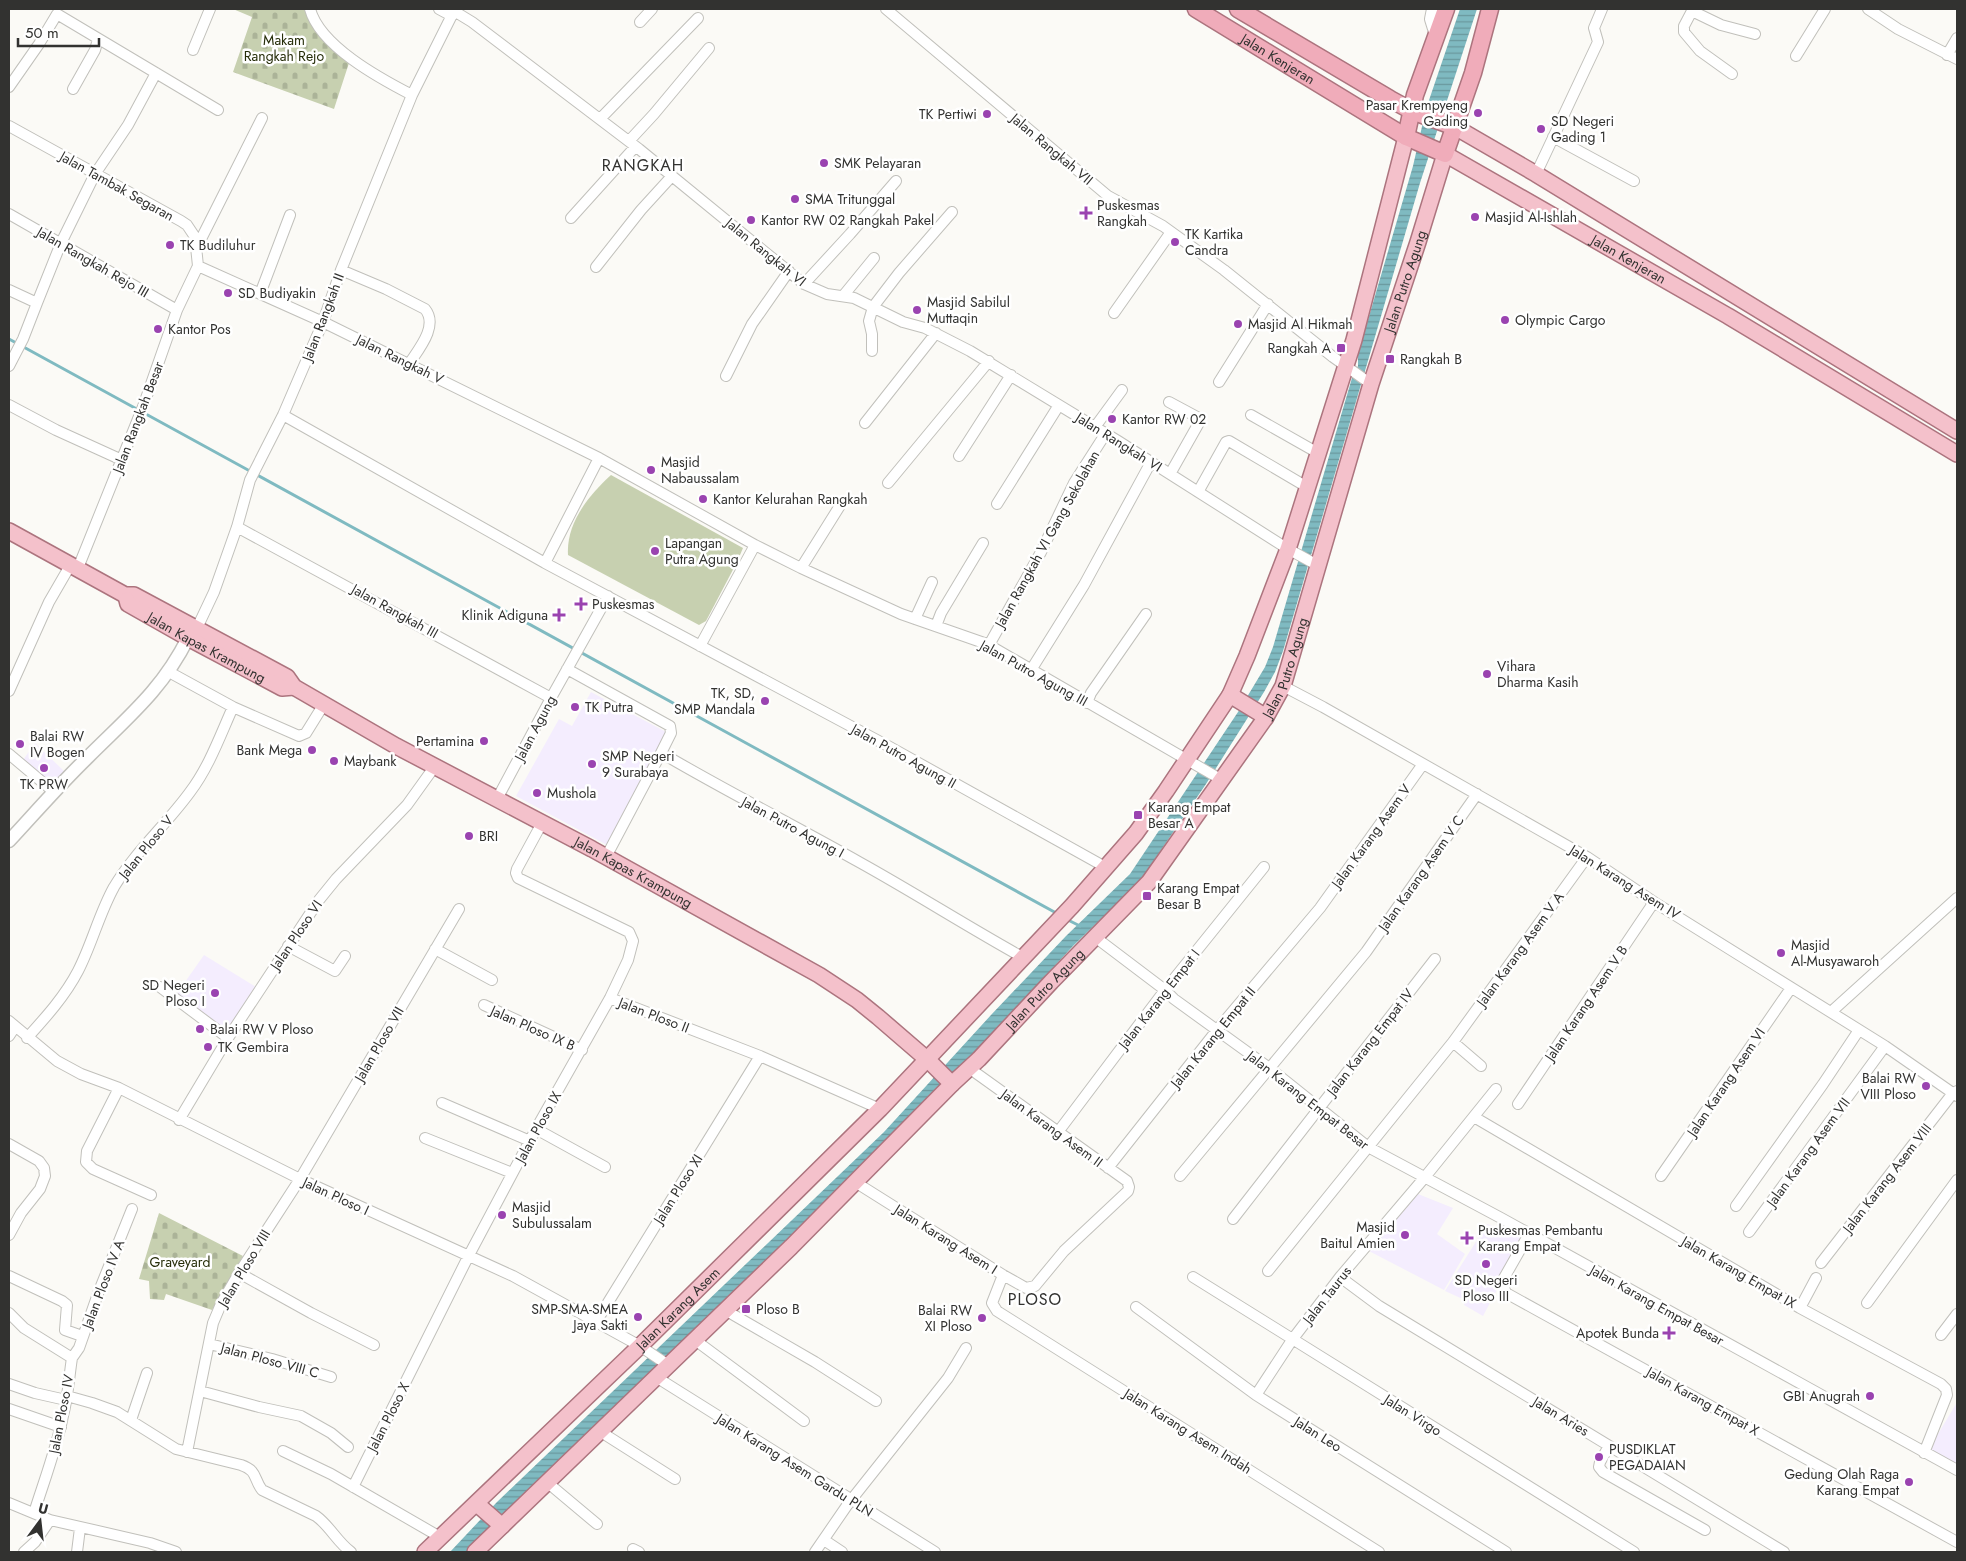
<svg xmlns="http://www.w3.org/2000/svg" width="1966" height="1561" font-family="Jost,sans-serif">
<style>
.education{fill:#f4edfe}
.grass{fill:#c7d0b0}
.cemetery{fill:url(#cemetery-stones)}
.water{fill:url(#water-rules)}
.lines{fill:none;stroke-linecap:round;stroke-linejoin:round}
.stream{stroke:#7fbac1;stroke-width:3}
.minor-casing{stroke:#c1c0bb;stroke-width:12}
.tertiary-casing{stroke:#c1c0bb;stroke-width:15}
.secondary-casing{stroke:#c1c0bb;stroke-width:16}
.primary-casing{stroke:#ac747e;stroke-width:18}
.trunk-casing{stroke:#ac747e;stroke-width:19}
.minor{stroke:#fff;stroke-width:10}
.tertiary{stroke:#fff;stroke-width:12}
.secondary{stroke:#fff;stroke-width:14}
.primary{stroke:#f4c1cb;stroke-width:15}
.trunk{stroke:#f0acba;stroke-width:16}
.poi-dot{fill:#9a43b0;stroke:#fff;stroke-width:2}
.labels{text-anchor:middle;stroke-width:5;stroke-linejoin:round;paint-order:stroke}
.park-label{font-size:14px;fill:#262d09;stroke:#fff}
.street-label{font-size:14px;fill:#323230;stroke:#fff}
.poi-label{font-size:14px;fill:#323230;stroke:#fff;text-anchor:start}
.quarter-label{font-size:16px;letter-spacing:1px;fill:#323230;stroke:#fff}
</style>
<defs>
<pattern id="cemetery-stones" width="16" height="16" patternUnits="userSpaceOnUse" patternTransform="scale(1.25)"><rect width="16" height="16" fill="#c7d0b0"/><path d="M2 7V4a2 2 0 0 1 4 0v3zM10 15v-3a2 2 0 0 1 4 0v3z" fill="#abb398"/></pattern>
<pattern id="water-rules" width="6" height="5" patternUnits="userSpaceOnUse" patternTransform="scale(1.25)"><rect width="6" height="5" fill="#7fbac1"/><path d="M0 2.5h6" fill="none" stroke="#69989d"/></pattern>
</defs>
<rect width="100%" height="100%" fill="#fbfaf6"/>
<path class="education" d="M591 692 668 733 607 845 516 796 559 719 572 726Z
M35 743 66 773 51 789 21 763Z
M204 955 256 987 224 1036 173 999Z
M1418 1194 1453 1208 1437 1234 1465 1254 1444 1290 1367 1250 1406 1202Z
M1487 1224 1525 1237 1483 1316 1464 1305 1465 1300 1445 1291Z
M1956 1404H1957V1464L1929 1449Z"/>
<path class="grass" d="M611 475 743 548 737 562 706 621 699 625 568 555C566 523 589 495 611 475Z"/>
<path class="cemetery" d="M233 9H309L349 63 334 109 233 72 252 17Z
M159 1213 243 1256 212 1310 166 1294 164 1300 150 1299 149 1281 139 1279Z"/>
<path class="water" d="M1460 9H1477L1420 183 1283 651 1275 672 1264 692 1206 784 1140 881 1073 946 985 1042 805 1223 693 1333 654 1368 629 1395 485 1536 466 1552H450L497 1502 884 1132 991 1015 1066 936 1130 874 1238 712 1265 667 1273 647 1352 378 1358 366V354L1413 166 1426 109Z"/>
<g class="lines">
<path class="stream" d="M9 339 1058 914
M1066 919 1080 926"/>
<g class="minor-casing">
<path id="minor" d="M310 9C320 46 379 78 412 95
M439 9 452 16
M886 9 1108 196 1163 226 1224 270 1333 357 1371 384
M1693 9 1684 26V32L1700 51 1732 74
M1868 9 1898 29 1957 59
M454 11 472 22 639 149 804 284 827 294 854 298 903 322 925 328 970 351 1118 441 1288 549 1319 566
M1692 11 1721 25 1755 34
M640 22 652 9
M193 50 210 9
M1947 55 1957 38
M1796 56 1825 9
M9 87 39 44 57 14 218 110
M73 89 95 50 98 39
M600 119 698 18
M9 126 181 221 187 225 195 237 198 266 177 310 144 404 78 568
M1553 137 1634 181
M629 141 654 114 709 48
M1536 174 1598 42 1594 28 1602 9
M9 214 177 310
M571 218 635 147
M197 247 262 118
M198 266 323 322 599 458 755 545 801 568 901 614 987 644 1222 780
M596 267 641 210 672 176
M341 270 386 289 425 309C439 326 418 350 409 364
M804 284 850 234 896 181
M9 290 37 303 23 339 9 366
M260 294 290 215
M843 296 874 258
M37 303 61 243 95 174 128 125 156 73
M1114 313 1171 232
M872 351V334L869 321 873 307 899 273 952 212
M726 376 752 324 789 271
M1219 382 1268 304
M1169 402 1197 417 1200 421 1170 474
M9 405 56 430 122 460
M283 415 545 563 888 746 1107 868
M1251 415 1318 453
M865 423 936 333
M1095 427 1122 390
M959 456 1011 375
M888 483 989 361
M1198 492 1226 442 1229 441 1307 487
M997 504 1059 405
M237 527 551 698
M545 563 599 458
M801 568 841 504
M915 619 932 582
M936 626 941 613 983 543
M197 628 214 592 237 527 250 480 283 415 323 322 341 270 412 95 455 9
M989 645 1041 552 1074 483 1106 433
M700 646 755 545
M567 669 670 726 671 733 660 755
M1031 670 1084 585 1151 462
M169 672 233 707 299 736 306 733 324 704
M1283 686 1323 707 1587 857 1654 902 1885 1046 1957 1096
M9 691 49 602 71 564
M1087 703 1091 693 1146 614
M9 754 54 792
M497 799 551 698 608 596
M606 857 660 755 670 758C732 794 797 827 859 862 915 893 968 927 1024 958
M1095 937 1165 990 1174 999 1268 1067 1368 1147 1501 1218 1957 1470
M288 946 335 971 345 956
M435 949 492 980
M160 987 228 1038
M610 998 760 1056 880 1109
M484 1005 582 1050
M1831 1012 1957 898
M9 1021 57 1061 81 1074 119 1088 300 1179 513 1276 640 1346 668 1365
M9 1036 15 1027
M27 1038C46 1017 65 996 78 971 92 944 99 914 114 887 135 852 166 825 190 792 209 767 220 736 233 707
M1453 1042 1481 1066
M969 1068 1127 1181 1129 1187 1128 1191 1064 1251 1035 1286 1026 1288 1003 1275
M119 1088 87 1151 86 1162 93 1169 151 1195
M442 1103 530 1141
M1518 1104 1654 902
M1474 1117 1800 1308 1941 1384 1946 1389 1947 1395 1924 1453
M179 1120 228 1038 319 900 336 879 407 805 435 766
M536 1129 605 1167
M1058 1132 1165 990 1264 867
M425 1138 512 1173
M9 1144 39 1161 44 1168 45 1176 40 1189 21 1213 9 1235
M1108 1168 1217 1030 1320 908 1423 764
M1180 1176 1366 952 1477 794
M1661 1176 1791 988
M855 1182 1003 1275 992 1303 997 1311 1379 1552
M1736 1206 1823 1084 1859 1030
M1233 1219 1435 959
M1749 1232 1885 1046
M1529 1234 1504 1278 1503 1285 1506 1293 1957 1542
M1821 1263 1953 1093 1957 1091
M1268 1271 1453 1042 1587 857
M239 1273 311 1313 374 1345
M9 1276 62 1301 67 1305 65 1330 82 1336
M1193 1277 1634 1552
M1340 1277 1379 1306 1784 1552
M1867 1303 1957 1180
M1136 1307 1256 1395 1506 1552
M1800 1308 1816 1278
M725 1310 815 1362 876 1401
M9 1313 24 1328 72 1358C69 1377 68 1397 63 1416 56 1450 44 1481 34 1513
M596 1322 760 1056
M1941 1335 1957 1314
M695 1340 804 1421
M209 1344 272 1359 331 1377
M72 1358 79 1348 99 1291 132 1209
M656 1377 935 1552
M9 1384 35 1393 66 1400
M200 1391 259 1407 301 1416 331 1433 348 1447
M1256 1395 1292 1340 1340 1277 1425 1177 1496 1089
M67 1396 92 1403 117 1412 176 1449 241 1465C258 1471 253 1478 262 1490L316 1516C330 1526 337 1542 351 1552
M9 1409 61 1427
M131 1420 147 1373
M601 1432 675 1479
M1609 1446 1600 1462 1599 1467 1603 1472 1705 1530
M283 1451 331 1474 440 1537
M187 1452 213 1323 221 1304 239 1273 300 1179 459 909
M548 1483 597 1524
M353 1487 468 1257 536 1129 610 998 628 960 633 941 629 932 518 878 516 873 517 869 542 823
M9 1503 50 1520 150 1543 176 1552
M824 1540 842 1552
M633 1549 639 1552
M24 1552 35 1542 50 1520
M77 1552 80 1528
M815 1552 848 1504 948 1378 966 1348"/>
</g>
<g class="tertiary-casing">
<path id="tertiary" d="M9 841C35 813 60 784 88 757 128 717 162 690 188 638"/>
</g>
<g class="secondary-casing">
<path id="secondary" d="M1434 9 1432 19 1437 35"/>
</g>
<g class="primary-casing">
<g id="primary">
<path d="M1455 127 1536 174 1957 431"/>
<path id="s1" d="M9 531 125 595H134L287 677 294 687 396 746 592 849 819 975 857 1000 878 1017 929 1061 952 1084"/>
<path id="s2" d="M127 600 128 604 188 638 282 688 294 687"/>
<path d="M1230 695 1266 717"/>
<path d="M477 1504 502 1526"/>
<path id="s3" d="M425 1552 640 1346 880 1109 1072 906 1136 833 1166 791 1230 695 1247 656 1288 549 1354 340 1406 137"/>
<path id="s4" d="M475 1552 791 1247 952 1084 979 1059 1051 982 1149 882 1266 717 1283 686 1371 384 1418 242 1445 154 1728 316 1957 454"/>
</g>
</g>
<g class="trunk-casing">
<g id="trunk">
<path id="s5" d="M1196 9 1406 137 1445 154 1473 73 1490 9"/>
<path d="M1238 9 1390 99 1412 111 1455 127"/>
<path d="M1406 137 1415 95 1446 9"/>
</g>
</g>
<use href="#minor" class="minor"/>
<use href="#tertiary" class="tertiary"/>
<use href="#secondary" class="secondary"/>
<use href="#primary" class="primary"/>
<use href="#trunk" class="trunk"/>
</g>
<g class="poi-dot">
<circle cx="1478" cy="113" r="5"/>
<circle cx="987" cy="114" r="5"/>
<circle cx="1541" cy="129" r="5"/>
<circle cx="824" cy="163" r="5"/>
<circle cx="795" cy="199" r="5"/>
<path d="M1083.5 205.5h5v5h5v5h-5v5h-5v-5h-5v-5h5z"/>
<circle cx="1475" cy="217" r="5"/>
<circle cx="751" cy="220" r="5"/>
<circle cx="1175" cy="242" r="5"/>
<circle cx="170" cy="245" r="5"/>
<circle cx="228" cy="293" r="5"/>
<circle cx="917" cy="310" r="5"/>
<circle cx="1505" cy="320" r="5"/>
<circle cx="1238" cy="324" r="5"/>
<circle cx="158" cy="329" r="5"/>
<rect x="1336" y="343" width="10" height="10" rx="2.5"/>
<rect x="1385" y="354" width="10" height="10" rx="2.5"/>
<circle cx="1112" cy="419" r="5"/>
<circle cx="651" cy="470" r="5"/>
<circle cx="703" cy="499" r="5"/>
<circle cx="655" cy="551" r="5"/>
<path d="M578.5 596.5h5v5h5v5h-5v5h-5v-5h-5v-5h5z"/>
<path d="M556.5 607.5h5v5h5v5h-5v5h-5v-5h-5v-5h5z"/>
<circle cx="1487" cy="674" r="5"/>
<circle cx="765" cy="701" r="5"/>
<circle cx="575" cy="707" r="5"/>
<circle cx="484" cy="741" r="5"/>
<circle cx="20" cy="744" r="5"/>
<circle cx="312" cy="750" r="5"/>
<circle cx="334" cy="761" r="5"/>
<circle cx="592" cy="764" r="5"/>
<circle cx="44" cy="768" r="5"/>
<circle cx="537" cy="793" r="5"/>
<rect x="1133" y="810" width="10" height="10" rx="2.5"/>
<circle cx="469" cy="836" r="5"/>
<rect x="1142" y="891" width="10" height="10" rx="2.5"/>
<circle cx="1781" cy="953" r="5"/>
<circle cx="215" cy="993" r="5"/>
<circle cx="200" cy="1029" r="5"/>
<circle cx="208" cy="1047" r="5"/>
<circle cx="1926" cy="1086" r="5"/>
<circle cx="502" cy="1215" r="5"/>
<circle cx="1405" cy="1235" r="5"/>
<path d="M1464.5 1230.5h5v5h5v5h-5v5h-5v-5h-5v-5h5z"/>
<circle cx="1486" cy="1264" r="5"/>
<rect x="741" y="1304" width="10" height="10" rx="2.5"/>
<circle cx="638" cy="1317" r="5"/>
<circle cx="982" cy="1318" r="5"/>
<path d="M1666.5 1325.5h5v5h5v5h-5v5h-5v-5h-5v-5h5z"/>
<circle cx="1870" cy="1396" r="5"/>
<circle cx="1599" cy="1457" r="5"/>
<circle cx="1909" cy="1482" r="5"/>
</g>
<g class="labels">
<g class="park-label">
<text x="284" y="45">Makam<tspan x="284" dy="16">Rangkah Rejo</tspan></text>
<text x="180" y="1267">Graveyard</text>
</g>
<g class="street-label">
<text dy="5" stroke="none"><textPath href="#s5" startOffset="96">Jalan Kenjeran</textPath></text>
<text transform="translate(1052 149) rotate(40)" y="5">Jalan Rangkah VII</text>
<text transform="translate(117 186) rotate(29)" y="5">Jalan Tambak Segaran</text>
<text transform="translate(766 252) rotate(39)" y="5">Jalan Rangkah VI</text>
<text dy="5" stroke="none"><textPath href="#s4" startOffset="1956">Jalan Kenjeran</textPath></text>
<text transform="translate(93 262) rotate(30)" y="5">Jalan Rangkah Rejo III</text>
<text dy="5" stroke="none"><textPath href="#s4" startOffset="1611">Jalan Putro Agung</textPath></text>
<text transform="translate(323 317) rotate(-69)" y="5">Jalan Rangkah II</text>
<text transform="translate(400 359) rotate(26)" y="5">Jalan Rangkah V</text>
<text transform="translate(138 417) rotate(-69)" y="5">Jalan Rangkah Besar</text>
<text transform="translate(1119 442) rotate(32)" y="5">Jalan Rangkah VI</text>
<text transform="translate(1047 539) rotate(-61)" y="5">Jalan Rangkah VI Gang Sekolahan</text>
<text transform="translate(395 611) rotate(29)" y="5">Jalan Rangkah III</text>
<text dy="5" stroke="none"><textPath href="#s2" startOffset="94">Jalan Kapas Krampung</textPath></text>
<text dy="5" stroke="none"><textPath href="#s4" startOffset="1206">Jalan Putro Agung</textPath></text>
<text transform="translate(1034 673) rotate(29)" y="5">Jalan Putro Agung III</text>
<text transform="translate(535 728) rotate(-62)" y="5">Jalan Agung</text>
<text transform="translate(904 756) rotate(29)" y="5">Jalan Putro Agung II</text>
<text transform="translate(793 827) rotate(28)" y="5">Jalan Putro Agung I</text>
<text transform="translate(1371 836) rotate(-54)" y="5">Jalan Karang Asem V</text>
<text transform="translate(146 847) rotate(-51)" y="5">Jalan Ploso V</text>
<text dy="5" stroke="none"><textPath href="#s1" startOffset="714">Jalan Kapas Krampung</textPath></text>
<text transform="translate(1421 873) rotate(-55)" y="5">Jalan Karang Asem V C</text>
<text transform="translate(1625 882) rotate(32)" y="5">Jalan Karang Asem IV</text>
<text transform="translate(296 935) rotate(-56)" y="5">Jalan Ploso VI</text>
<text transform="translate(1520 949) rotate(-54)" y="5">Jalan Karang Asem V A</text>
<text dy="5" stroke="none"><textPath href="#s4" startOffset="801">Jalan Putro Agung</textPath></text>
<text transform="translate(1159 999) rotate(-52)" y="5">Jalan Karang Empat I</text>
<text transform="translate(1586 1003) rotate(-56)" y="5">Jalan Karang Asem V B</text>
<text transform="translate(654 1015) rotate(21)" y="5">Jalan Ploso II</text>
<text transform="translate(533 1028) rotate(24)" y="5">Jalan Ploso IX B</text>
<text transform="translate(1213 1037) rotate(-51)" y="5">Jalan Karang Empat II</text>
<text transform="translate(1370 1042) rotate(-52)" y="5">Jalan Karang Empat IV</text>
<text transform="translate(379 1044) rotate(-60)" y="5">Jalan Ploso VII</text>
<text transform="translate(1726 1082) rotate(-56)" y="5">Jalan Karang Asem VI</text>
<text transform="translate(1308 1100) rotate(38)" y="5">Jalan Karang Empat Besar</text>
<text transform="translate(538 1127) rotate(-61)" y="5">Jalan Ploso IX</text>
<text transform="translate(1052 1128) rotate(36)" y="5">Jalan Karang Asem II</text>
<text transform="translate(1808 1152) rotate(-54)" y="5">Jalan Karang Asem VII</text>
<text transform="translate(1887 1178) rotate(-52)" y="5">Jalan Karang Asem VIII</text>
<text transform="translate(678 1189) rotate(-58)" y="5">Jalan Ploso XI</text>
<text transform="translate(336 1196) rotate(25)" y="5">Jalan Ploso I</text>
<text transform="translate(946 1239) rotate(32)" y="5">Jalan Karang Asem I</text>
<text transform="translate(244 1268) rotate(-59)" y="5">Jalan Ploso VIII</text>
<text transform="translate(1739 1272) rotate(30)" y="5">Jalan Karang Empat IX</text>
<text transform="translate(103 1284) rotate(-69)" y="5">Jalan Ploso IV A</text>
<text transform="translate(1327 1295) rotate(-52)" y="5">Jalan Taurus</text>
<text transform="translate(1657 1305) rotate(29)" y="5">Jalan Karang Empat Besar</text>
<text dy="5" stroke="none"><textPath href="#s3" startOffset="351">Jalan Karang Asem</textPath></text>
<text transform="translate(270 1360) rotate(15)" y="5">Jalan Ploso VIII C</text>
<text transform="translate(1703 1401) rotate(29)" y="5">Jalan Karang Empat X</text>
<text transform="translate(61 1414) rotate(-79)" y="5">Jalan Ploso IV</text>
<text transform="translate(1413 1415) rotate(32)" y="5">Jalan Virgo</text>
<text transform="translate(1561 1416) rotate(31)" y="5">Jalan Aries</text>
<text transform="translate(388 1417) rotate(-63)" y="5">Jalan Ploso X</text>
<text transform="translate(1188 1431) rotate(32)" y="5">Jalan Karang Asem Indah</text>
<text transform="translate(1318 1434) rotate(32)" y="5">Jalan Leo</text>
<text transform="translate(795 1465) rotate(32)" y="5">Jalan Karang Asem Gardu PLN</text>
</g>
<g class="poi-label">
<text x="1468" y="110" text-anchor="end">Pasar Krempyeng<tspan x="1468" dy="16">Gading</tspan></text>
<text x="977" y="119" text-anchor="end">TK Pertiwi</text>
<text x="1551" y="126">SD Negeri<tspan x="1551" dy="16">Gading 1</tspan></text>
<text x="834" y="168">SMK Pelayaran</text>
<text x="805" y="204">SMA Tritunggal</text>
<text x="1097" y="210">Puskesmas<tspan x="1097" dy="16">Rangkah</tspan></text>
<text x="1485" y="222">Masjid Al-Ishlah</text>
<text x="761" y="225">Kantor RW 02 Rangkah Pakel</text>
<text x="1185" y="239">TK Kartika<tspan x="1185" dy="16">Candra</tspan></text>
<text x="180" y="250">TK Budiluhur</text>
<text x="238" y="298">SD Budiyakin</text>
<text x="927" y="307">Masjid Sabilul<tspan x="927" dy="16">Muttaqin</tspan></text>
<text x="1515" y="325">Olympic Cargo</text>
<text x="1248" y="329">Masjid Al Hikmah</text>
<text x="168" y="334">Kantor Pos</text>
<text x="1331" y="353" text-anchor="end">Rangkah A</text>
<text x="1400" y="364">Rangkah B</text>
<text x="1122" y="424">Kantor RW 02</text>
<text x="661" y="467">Masjid<tspan x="661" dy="16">Nabaussalam</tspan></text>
<text x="713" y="504">Kantor Kelurahan Rangkah</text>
<text x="665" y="548">Lapangan<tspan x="665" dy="16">Putra Agung</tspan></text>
<text x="592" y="609">Puskesmas</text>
<text x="548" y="620" text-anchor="end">Klinik Adiguna</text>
<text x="1497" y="671">Vihara<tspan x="1497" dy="16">Dharma Kasih</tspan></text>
<text x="755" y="698" text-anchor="end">TK, SD,<tspan x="755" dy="16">SMP Mandala</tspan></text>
<text x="585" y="712">TK Putra</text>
<text x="30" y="741">Balai RW<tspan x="30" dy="16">IV Bogen</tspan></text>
<text x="474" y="746" text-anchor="end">Pertamina</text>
<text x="302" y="755" text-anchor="end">Bank Mega</text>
<text x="602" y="761">SMP Negeri<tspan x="602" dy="16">9 Surabaya</tspan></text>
<text x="344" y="766">Maybank</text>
<text x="44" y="789" text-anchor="middle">TK PRW</text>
<text x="547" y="798">Mushola</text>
<text x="1148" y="812">Karang Empat<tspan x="1148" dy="16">Besar A</tspan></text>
<text x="479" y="841">BRI</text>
<text x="1157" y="893">Karang Empat<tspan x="1157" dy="16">Besar B</tspan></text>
<text x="1791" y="950">Masjid<tspan x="1791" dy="16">Al-Musyawaroh</tspan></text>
<text x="205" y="990" text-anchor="end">SD Negeri<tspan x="205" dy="16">Ploso I</tspan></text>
<text x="210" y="1034">Balai RW V Ploso</text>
<text x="218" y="1052">TK Gembira</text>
<text x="1916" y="1083" text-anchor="end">Balai RW<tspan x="1916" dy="16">VIII Ploso</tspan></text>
<text x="512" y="1212">Masjid<tspan x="512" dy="16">Subulussalam</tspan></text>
<text x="1395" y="1232" text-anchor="end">Masjid<tspan x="1395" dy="16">Baitul Amien</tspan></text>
<text x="1478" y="1235">Puskesmas Pembantu<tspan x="1478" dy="16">Karang Empat</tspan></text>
<text x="1486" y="1285" text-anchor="middle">SD Negeri<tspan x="1486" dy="16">Ploso III</tspan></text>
<text x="628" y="1314" text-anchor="end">SMP-SMA-SMEA<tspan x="628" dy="16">Jaya Sakti</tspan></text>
<text x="756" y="1314">Ploso B</text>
<text x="972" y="1315" text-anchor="end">Balai RW<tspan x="972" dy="16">XI Ploso</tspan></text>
<text x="1659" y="1338" text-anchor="end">Apotek Bunda</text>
<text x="1860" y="1401" text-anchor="end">GBI Anugrah</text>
<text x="1609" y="1454">PUSDIKLAT<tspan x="1609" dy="16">PEGADAIAN</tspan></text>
<text x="1899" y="1479" text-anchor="end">Gedung Olah Raga<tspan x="1899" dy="16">Karang Empat</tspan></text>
</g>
<g class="quarter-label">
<text x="643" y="171">RANGKAH</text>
<text x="1035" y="1305">PLOSO</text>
</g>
</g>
<rect width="1966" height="1561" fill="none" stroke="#323230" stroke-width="20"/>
<g transform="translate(40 1521) rotate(15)" stroke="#ffffff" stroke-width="4" paint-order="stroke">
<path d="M0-4L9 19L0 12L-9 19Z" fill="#323230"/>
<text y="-8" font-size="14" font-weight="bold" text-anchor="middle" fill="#323230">U</text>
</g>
<path d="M18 38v8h81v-8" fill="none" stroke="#323230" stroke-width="2.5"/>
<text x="25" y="38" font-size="15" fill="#323230" stroke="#ffffff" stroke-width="4" paint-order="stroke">50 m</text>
</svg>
